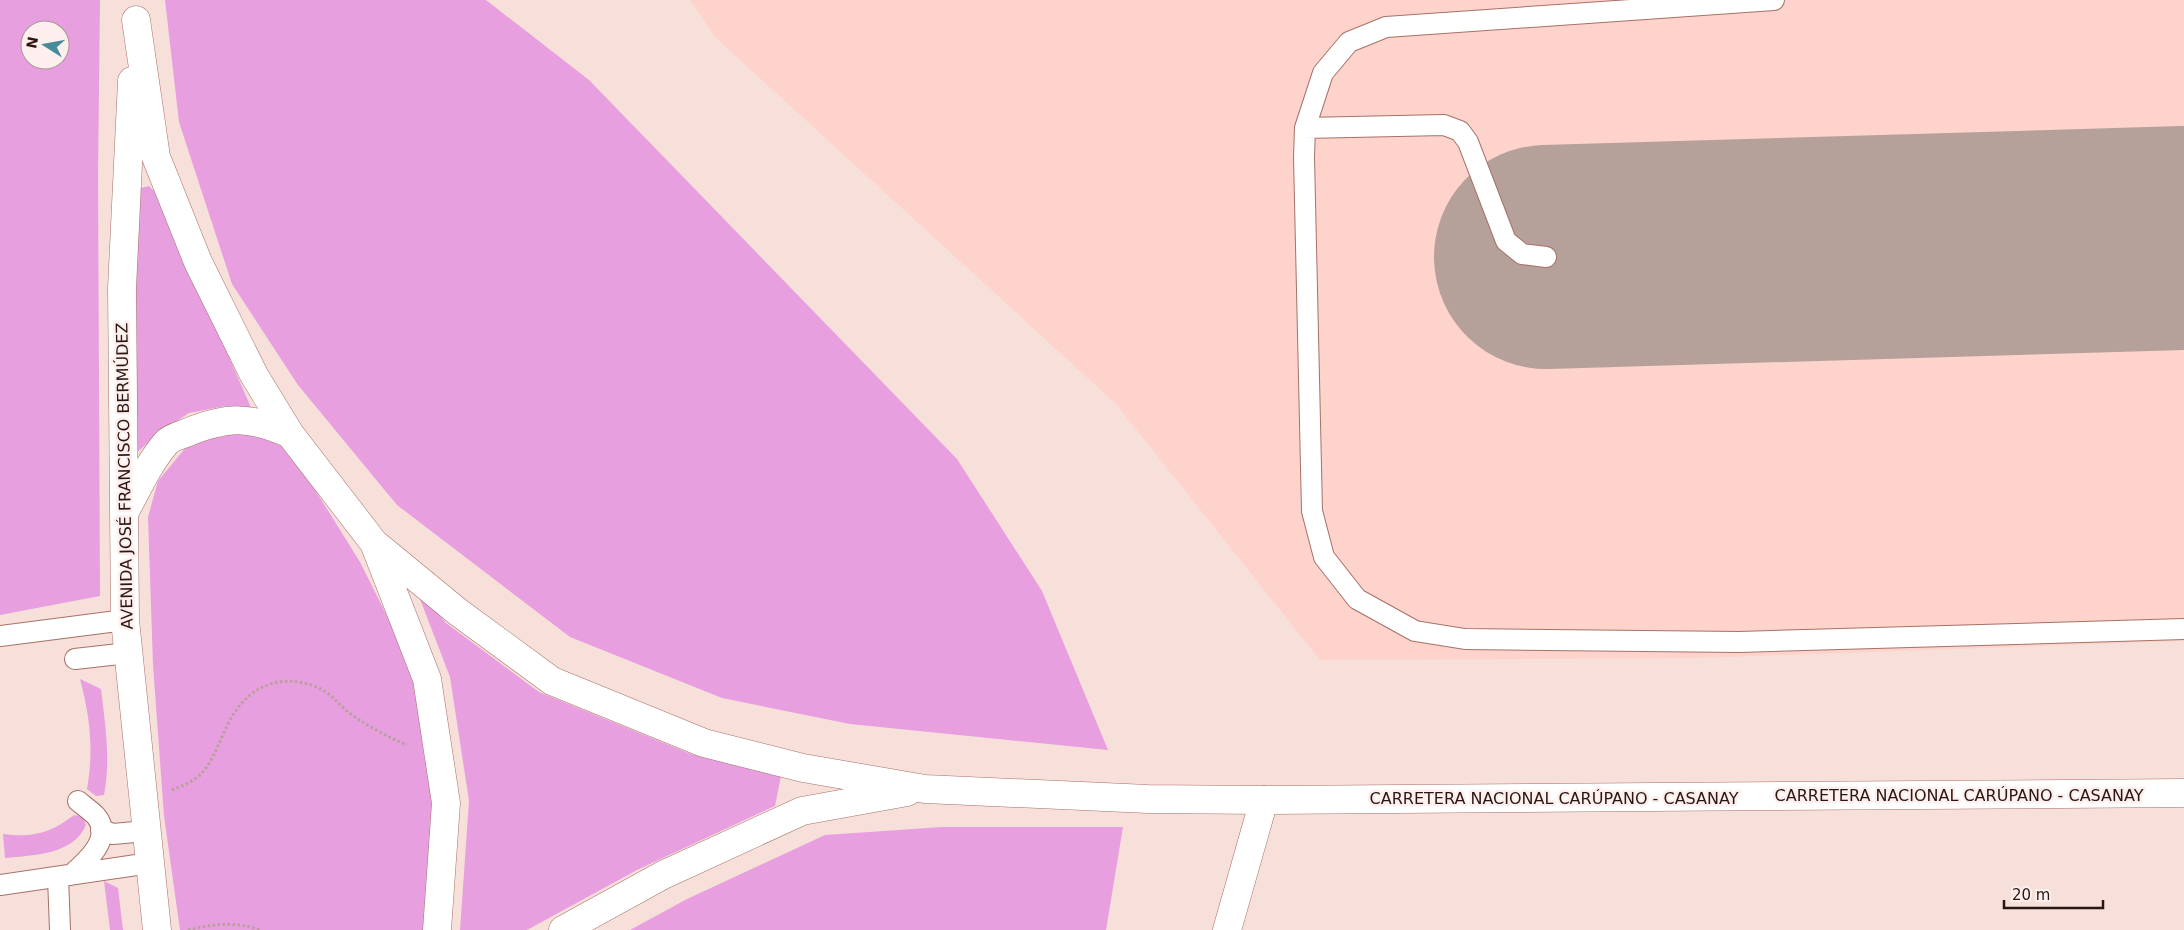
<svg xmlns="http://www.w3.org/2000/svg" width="2184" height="930" font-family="'DejaVu Sans',sans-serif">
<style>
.built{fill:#fdd3cb}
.green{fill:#e89fe0;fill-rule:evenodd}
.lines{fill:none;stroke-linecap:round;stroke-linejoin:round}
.runway{stroke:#b6a09a;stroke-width:224}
.lane-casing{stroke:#a77167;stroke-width:22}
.street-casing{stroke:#a77167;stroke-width:29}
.highway-casing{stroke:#a77167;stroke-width:29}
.path{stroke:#b8a19c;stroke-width:3;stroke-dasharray:2.5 2.5;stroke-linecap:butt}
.lane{stroke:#fff;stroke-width:20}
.street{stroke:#fff;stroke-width:28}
.highway{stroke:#fff;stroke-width:28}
.labels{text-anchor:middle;stroke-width:5;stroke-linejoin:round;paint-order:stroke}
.street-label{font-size:16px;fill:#2b1612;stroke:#fcefed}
</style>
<rect width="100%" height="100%" fill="#f7dfda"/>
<path class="built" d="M690 0H2184V641L1696 658 1320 660 1116 404 716 38Z"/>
<path class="green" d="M0 0H100L98 175 100 596 0 615ZM30 30H60V60H30Z
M165 0H486L589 80 957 459 1042 591 1108 750 850 724 722 698 570 637 397 505 298 385 232 284 179 122Z
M149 186 154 191 181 247 253 412 225 406 189 413 160 432 134 455 128 354 141 188Z
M238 433 267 438 289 448 360 562 419 680 438 801 426 930H180L164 816 153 665 148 517 158 481 187 446 203 439Z
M415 586 446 623 539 692 691 754 781 776 775 806 637 870 527 930H460L469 801 450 677Z
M80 679 101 689C105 724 111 760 104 795L96 796 87 789C94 749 90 717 80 679Z
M74 815 83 817 86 825C73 855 34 855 5 858L3 834C34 838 50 833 74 815Z
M942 827H1123L1106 930H630L687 899 825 835Z
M104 881 118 888 123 930H110Z"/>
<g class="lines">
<path class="runway" d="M1546 257 2184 238"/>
<g class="lane-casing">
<path id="lane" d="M1774 0 1386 27 1349 42 1323 73 1305 128 1304 157 1312 511 1324 557 1357 599 1415 631 1465 639 1739 642 2184 629
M1305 128 1444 125 1460 131 1468 142 1506 241 1522 254 1546 257
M0 636 125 620
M75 659 128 653
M101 830 113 834 146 831
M71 875C86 862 114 838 96 816 91 811 84 806 78 801
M58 877 60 930
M0 885 150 863"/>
</g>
<g class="street-casing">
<path id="street" d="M1227 930 1264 800"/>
</g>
<g class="highway-casing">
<path id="highway" d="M136 20 156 157 198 262 254 375 290 434 374 543 427 679 446 803 437 930
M132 81 122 288 125 620 157 930
M124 513C137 490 148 464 166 443 170 438 180 435 186 433 227 416 250 416 290 434
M374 543 458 612 552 681 704 743 803 768 925 789 1148 799 1264 800 2184 793
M563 930 663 875 802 811 907 792"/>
</g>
<path class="path" d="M172 790C182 786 195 781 202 773 214 759 219 742 227 726 244 690 275 672 314 686 329 691 336 702 347 711 360 722 391 739 407 745
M188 930C213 924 236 921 260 930"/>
<use href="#lane" class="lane"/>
<use href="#street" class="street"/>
<use href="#highway" class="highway"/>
</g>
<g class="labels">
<g class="street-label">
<text transform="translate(124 476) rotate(-91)" y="6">AVENIDA JOSÉ FRANCISCO BERMÚDEZ</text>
<text x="1959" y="801">CARRETERA NACIONAL CARÚPANO - CASANAY</text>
<text x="1554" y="804">CARRETERA NACIONAL CARÚPANO - CASANAY</text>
</g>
</g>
<g transform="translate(45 45) rotate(281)"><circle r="24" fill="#fcefed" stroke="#a89895"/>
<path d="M0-4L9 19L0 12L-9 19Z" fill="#468b97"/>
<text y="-8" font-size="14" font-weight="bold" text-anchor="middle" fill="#2b1612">N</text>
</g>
<path d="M2004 900v8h99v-8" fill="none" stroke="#2b1612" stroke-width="2.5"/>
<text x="2012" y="900" font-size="15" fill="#2b1612" stroke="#fcefed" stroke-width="4" paint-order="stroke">20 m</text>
</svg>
